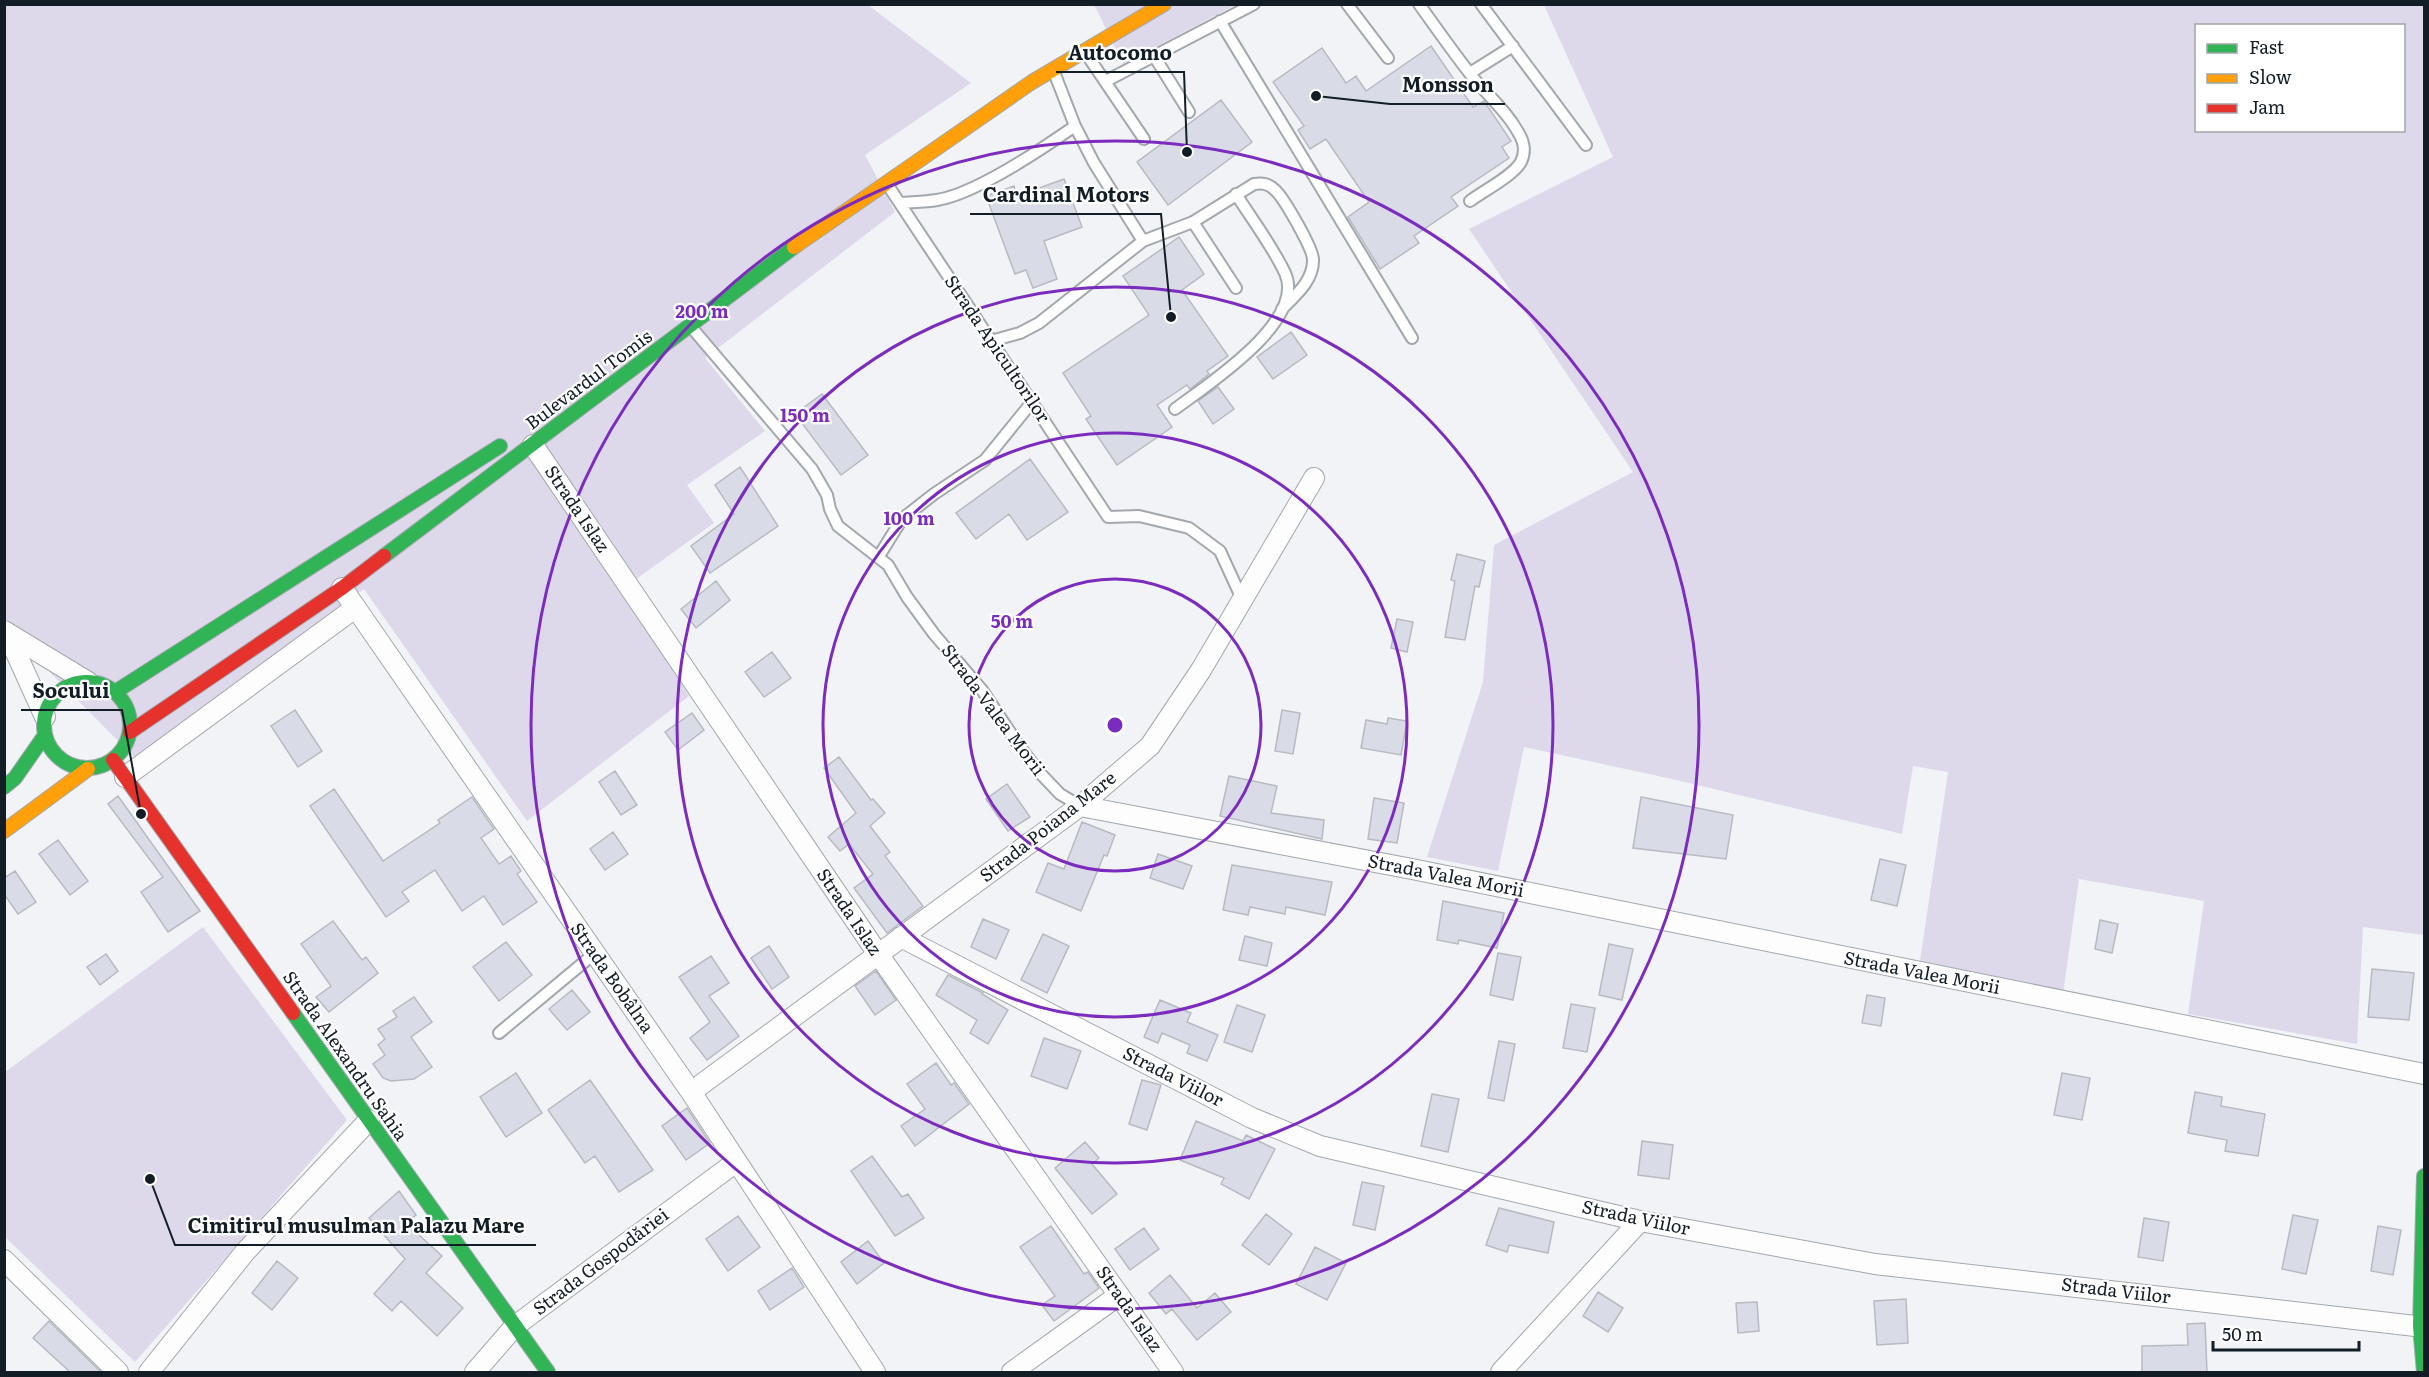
<svg xmlns="http://www.w3.org/2000/svg" width="2429" height="1377" font-family="Literata,serif">
<style>
.green{fill:#ded8eb;fill-rule:evenodd}
.building{fill:#d9dce6;stroke:#b8bac2;stroke-width:1.5}
.lines{fill:none;stroke-linecap:round;stroke-linejoin:round}
.lane-casing{stroke:#a2a8ad;stroke-width:14}
.street-casing{stroke:#a2a8ad;stroke-width:22}
.fast-casing{stroke:#a2a8ad;stroke-width:16}
.slow-casing{stroke:#a2a8ad;stroke-width:16}
.jam-casing{stroke:#a2a8ad;stroke-width:16}
.lane{stroke:#fdfdfe;stroke-width:10}
.street{stroke:#fdfdfe;stroke-width:20}
.fast{stroke:#30b455;stroke-width:14}
.slow{stroke:#ff9f0a;stroke-width:14}
.jam{stroke:#e5322d;stroke-width:14}
.ring{fill:none;stroke:#7b2cbf;stroke-width:3}
.labels{text-anchor:middle;stroke-width:4.5;stroke-linejoin:round;paint-order:stroke}
.street-label{font-size:18px;fill:#131d26;stroke:#fff}
.centre{fill:#7b2cbf;stroke:#fff;stroke-width:3}
.ring-label{font-size:18px;text-anchor:middle;font-weight:bold;fill:#7b2cbf;stroke:#fff;stroke-width:4.5;stroke-linejoin:round;paint-order:stroke}
.leader{fill:none;stroke:#131d26;stroke-width:2}
.callout-dot{fill:#131d26;stroke:#fff;stroke-width:2}
.callout-label{font-size:20px;text-anchor:middle;font-weight:bold;fill:#131d26;stroke:#fff;stroke-width:4.5;stroke-linejoin:round;paint-order:stroke}
</style>
<rect width="100%" height="100%" fill="#f1f3f6"/>
<path class="green" d="M4 5H868L971 83 865 155 895 212 705 358 765 431 687 485 714 523 621 590 689 696 527 821 364 589 134 757 5 627Z
M1092 5H1235L1123 64 1096 8Z
M1544 5H2424V935L2363 927 2357 1044 2188 1014 2204 901 2079 879 2063 994 1920 961 1948 772 1913 766 1902 834 1672 779 1524 747 1498 871 1427 857 1483 682 1494 545 1633 472 1469 229 1613 157ZM2196 26H2404V130H2196Z
M203 927 347 1120 135 1362 5 1237V1072Z"/>
<path class="building" d="M1431 46 1473 107 1484 101 1511 141 1502 147 1509 158 1451 197 1458 206 1414 236 1419 243 1380 269 1348 217 1369 202 1326 139 1310 149 1298 130 1304 126 1273 82 1322 48 1346 83 1356 76 1366 91Z
M1221 100 1252 142 1168 205 1137 162Z
M1064 179 1082 227 1044 241 1057 279 1033 288 1026 270 1015 274 986 196 1014 186 1017 196Z
M1179 237 1204 274 1182 290 1228 356 1207 371 1209 374 1190 389 1187 385 1157 405 1172 427 1117 465 1086 419 1091 416 1063 373 1149 315 1123 276Z
M1291 332 1307 355 1273 379 1257 357Z
M1218 387 1234 409 1213 424 1198 401Z
M822 394 868 455 841 475 795 414Z
M1030 459 1068 512 1027 540 1009 514 976 539 956 513Z
M740 467 778 526 710 573 691 546 734 514 715 485Z
M1457 554 1485 561 1479 587 1475 586 1465 640 1445 637 1455 581 1451 580Z
M716 581 730 600 696 628 681 609Z
M1397 619 1413 622 1407 652 1391 648Z
M772 652 791 678 764 697 745 672Z
M295 710 322 751 298 767 271 726Z
M1282 710 1300 713 1293 754 1275 751Z
M692 713 704 730 678 750 665 732Z
M1388 718 1407 721 1401 755 1361 748 1366 720 1387 724Z
M839 757 871 800 873 799 885 813 870 826 890 852 885 856 923 906 887 933 854 888 873 874 849 844 840 851 828 837 856 813 824 768Z
M615 771 637 805 621 815 599 782Z
M1229 776 1277 786 1271 813 1324 820 1322 839 1220 816Z
M1007 784 1030 817 1008 831 986 799Z
M334 789 383 861 440 823 438 820 472 797 494 829 481 838 499 864 511 856 521 871 517 874 537 902 503 925 484 896 462 911 435 870 402 892 409 901 386 917 310 806Z
M118 796 200 911 168 932 141 892 163 877 108 804Z
M1641 797 1733 815 1726 859 1633 848Z
M1374 798 1404 803 1397 843 1368 839Z
M1082 822 1115 835 1107 856 1104 855 1081 911 1036 892 1048 863 1064 869Z
M613 832 628 854 605 870 590 849Z
M58 840 88 881 70 895 39 854Z
M1158 854 1192 866 1183 889 1150 878Z
M1880 859 1906 865 1897 906 1871 900Z
M1232 865 1332 882 1325 915 1286 907 1285 914 1250 907 1248 915 1223 910Z
M15 871 36 902 18 914 4 894V878Z
M1443 901 1504 913 1497 948 1459 940 1458 944 1437 940Z
M983 919 1009 930 996 959 971 947Z
M2100 920 2118 924 2112 953 2095 949Z
M333 921 362 960 366 957 378 973 329 1012 316 997 331 986 301 944Z
M1043 934 1069 946 1047 993 1021 980Z
M1245 936 1272 943 1267 966 1239 960Z
M506 942 532 975 499 1001 473 967Z
M1609 944 1633 949 1622 1000 1599 995Z
M769 946 789 977 772 989 751 958Z
M1498 953 1521 957 1513 1000 1490 995Z
M106 954 118 971 100 985 87 967Z
M711 956 729 983 709 996 739 1036 707 1060 690 1038 710 1022 679 977Z
M2372 969 2414 973 2409 1020 2368 1017Z
M876 971 896 1000 875 1015 855 986Z
M948 975 983 993 982 994 1008 1010 988 1044 970 1033 977 1020 936 995Z
M572 990 590 1012 567 1030 549 1009Z
M1867 995 1885 998 1881 1026 1862 1023Z
M414 997 432 1022 411 1037 432 1067 414 1079 391 1081 383 1078 373 1064 385 1055 378 1045 385 1039 378 1029 397 1017 393 1011Z
M1160 1000 1191 1013 1187 1022 1218 1035 1207 1061 1187 1053 1190 1045 1162 1033 1158 1043 1144 1037Z
M1571 1004 1595 1008 1587 1052 1563 1048Z
M1237 1005 1265 1015 1252 1052 1224 1042Z
M1044 1038 1081 1051 1067 1089 1031 1076Z
M1499 1041 1515 1044 1504 1101 1488 1098Z
M936 1063 951 1085 954 1083 969 1104 915 1146 901 1126 925 1109 907 1084Z
M516 1073 542 1113 506 1137 480 1097Z
M2062 1073 2090 1078 2082 1120 2054 1115Z
M590 1080 653 1170 619 1192 595 1156 585 1163 548 1110Z
M1142 1080 1161 1085 1147 1130 1129 1124Z
M2195 1092 2222 1097 2221 1106 2265 1114 2258 1156 2225 1151 2227 1140 2188 1133Z
M1432 1094 1459 1099 1448 1152 1421 1146Z
M687 1108 710 1143 686 1160 662 1126Z
M1196 1121 1243 1141 1246 1135 1275 1149 1249 1199 1221 1184 1224 1178 1180 1160Z
M1642 1141 1673 1145 1669 1179 1638 1175Z
M1085 1142 1099 1158 1092 1164 1117 1194 1092 1214 1055 1168Z
M872 1156 902 1197 908 1194 924 1218 895 1236 851 1171Z
M1362 1182 1384 1186 1375 1230 1353 1225Z
M399 1191 416 1215 406 1223 442 1256 426 1273 463 1308 437 1336 401 1301 392 1311 374 1294 405 1259 369 1218Z
M1499 1208 1554 1222 1548 1253 1509 1245 1507 1252 1486 1245Z
M1266 1214 1292 1234 1269 1265 1242 1245Z
M2293 1215 2318 1220 2306 1274 2282 1269Z
M738 1216 760 1247 728 1271 706 1239Z
M2144 1218 2169 1222 2163 1261 2138 1257Z
M1051 1226 1084 1274 1088 1272 1099 1288 1054 1321 1042 1305 1055 1296 1020 1247Z
M2378 1226 2401 1230 2393 1275 2371 1271Z
M1144 1228 1159 1249 1130 1270 1115 1249Z
M868 1241 884 1263 857 1284 841 1262Z
M1315 1247 1346 1263 1327 1300 1296 1284Z
M277 1261 298 1278 272 1310 252 1293Z
M792 1268 804 1287 770 1310 758 1291Z
M1170 1275 1197 1308 1215 1293 1231 1312 1197 1340 1172 1309 1166 1314 1149 1293Z
M1598 1292 1623 1308 1608 1332 1583 1316Z
M1906 1299 1908 1343 1877 1345 1874 1301Z
M1757 1302 1759 1331 1738 1333 1736 1303Z
M49 1321 101 1372H70L33 1338Z
M2205 1323 2207 1372H2142V1346L2188 1345 2187 1324Z"/>
<g class="lines">
<g class="lane-casing">
<path id="lane" d="M1347 4 1388 58
M1419 4C1436 28 1453 52 1471 75 1486 94 1506 110 1518 132 1524 141 1526 152 1521 162 1513 176 1483 191 1470 201
M1481 4 1586 145
M1220 21 1412 338
M1085 52 1144 139
M1154 56 1189 112
M1054 72 1075 126 1094 163 1143 241
M1470 73 1513 46
M1106 81 1254 4
M887 184 1108 517 1139 516 1189 528 1220 551 1242 599
M900 203C912 202 925 202 937 200 975 194 1042 149 1075 126
M1193 222 1236 288
M692 328 812 469 827 495 830 509 838 526 888 565 907 597 934 634 982 690 1020 747 1039 772 1060 794 1080 806
M991 341 1020 333 1039 323 1143 241 1193 222 1254 184C1262 183 1268 183 1275 190 1284 198 1312 247 1313 259 1314 280 1296 295 1282 309
M1175 409C1207 385 1307 321 1285 273 1273 247 1251 218 1236 194
M879 556 902 519 934 494 985 460 1032 402
M499 1033 595 953"/>
</g>
<g class="street-casing">
<path id="street" d="M533 445 878 954 1173 1372
M342 588 691 1092 875 1372
M4 631 88 682
M7 633 45 717
M125 777 355 608
M1080 806 1412 869 2424 1074
M901 937 1252 1118 1320 1146 1640 1221 1875 1264 2424 1327
M691 1092 1080 806 1150 746 1201 670 1314 478
M4 1260 118 1372
M149 1372 245 1252 369 1120
M475 1372 515 1326 736 1162
M1012 1372 1119 1295
M1501 1372 1640 1221"/>
</g>
<g class="fast-casing">
<path id="fast" d="M384 556 794 247
M44 725a43 43 0 1 1 86 0a43 43 0 1 1-86 0Z
M115 692 500 446
M4 787 15 778 45 735
M293 1013 548 1372
M2424 1176 2420 1326 2424 1372"/>
</g>
<g class="slow-casing">
<path id="slow" d="M794 247 1032 82 1164 4
M4 831 88 769"/>
</g>
<g class="jam-casing">
<path id="jam" d="M130 732 342 588 384 556
M113 760 293 1013"/>
</g>
<use href="#lane" class="lane"/>
<use href="#street" class="street"/>
<use href="#fast" class="fast"/>
<use href="#slow" class="slow"/>
<use href="#jam" class="jam"/>
</g>
<g class="ring">
<circle cx="1115" cy="725" r="146"/>
<circle cx="1115" cy="725" r="292"/>
<circle cx="1115" cy="725" r="438"/>
<circle cx="1115" cy="725" r="584"/>
</g>
<g class="labels">
<g class="street-label">
<text transform="translate(997 349) rotate(56)" y="6">Strada Apicultorilor</text>
<text transform="translate(589 380) rotate(-37)" y="6">Bulevardul Tomis</text>
<text transform="translate(577 509) rotate(56)" y="6">Strada Islaz</text>
<text transform="translate(993 710) rotate(53)" y="6">Strada Valea Morii</text>
<text transform="translate(1048 827) rotate(-38)" y="6">Strada Poiana Mare</text>
<text transform="translate(1446 876) rotate(11)" y="6">Strada Valea Morii</text>
<text transform="translate(849 912) rotate(56)" y="6">Strada Islaz</text>
<text transform="translate(1922 973) rotate(11)" y="6">Strada Valea Morii</text>
<text transform="translate(612 978) rotate(55)" y="6">Strada Bobâlna</text>
<text transform="translate(345 1056) rotate(55)" y="6">Strada Alexandru Sahia</text>
<text transform="translate(1173 1077) rotate(27)" y="6">Strada Viilor</text>
<text transform="translate(1636 1218) rotate(12)" y="6">Strada Viilor</text>
<text transform="translate(601 1262) rotate(-37)" y="6">Strada Gospodăriei</text>
<text transform="translate(2116 1291) rotate(7)" y="6">Strada Viilor</text>
<text transform="translate(1129 1309) rotate(55)" y="6">Strada Islaz</text>
</g>
</g>
<circle cx="1115" cy="725" r="9" class="centre"/>
<g class="ring-label">
<text x="702" y="318">200 m</text>
<text x="805" y="422">150 m</text>
<text x="909" y="525">100 m</text>
<text x="1012" y="628">50 m</text>
</g>
<path class="leader" d="M1187 152L1184 72H1056M1316 96L1390 104H1505M1171 317L1161 214H970M141 814L122 710H21M150 1179L175 1245H536"/>
<g class="callout-dot">
<circle cx="1187" cy="152" r="6"/>
<circle cx="1316" cy="96" r="6"/>
<circle cx="1171" cy="317" r="6"/>
<circle cx="141" cy="814" r="6"/>
<circle cx="150" cy="1179" r="6"/>
</g>
<g class="callout-label">
<text x="1120" y="60">Autocomo</text>
<text x="1448" y="92">Monsson</text>
<text x="1066" y="202">Cardinal Motors</text>
<text x="71" y="698">Socului</text>
<text x="356" y="1233">Cimitirul musulman Palazu Mare</text>
</g>
<rect width="2429" height="1377" fill="none" stroke="#131d26" stroke-width="12"/>
<rect x="2195" y="24" width="210" height="108" fill="#ffffff" stroke="#a1a5a8" stroke-width="1.5"/>
<rect x="2207" y="44" width="30" height="9" fill="#30b455" stroke="#a1a5a8" stroke-width="1.5"/>
<text x="2249" y="54" font-size="18" fill="#131d26">Fast</text>
<rect x="2207" y="74" width="30" height="9" fill="#ff9f0a" stroke="#a1a5a8" stroke-width="1.5"/>
<text x="2249" y="84" font-size="18" fill="#131d26">Slow</text>
<rect x="2207" y="104" width="30" height="9" fill="#e5322d" stroke="#a1a5a8" stroke-width="1.5"/>
<text x="2249" y="114" font-size="18" fill="#131d26">Jam</text>
<path d="M2213 1341v9h146v-9" fill="none" stroke="#131d26" stroke-width="3"/>
<text x="2222" y="1341" font-size="18" fill="#131d26" stroke="#ffffff" stroke-width="4.5" paint-order="stroke">50 m</text>
</svg>
